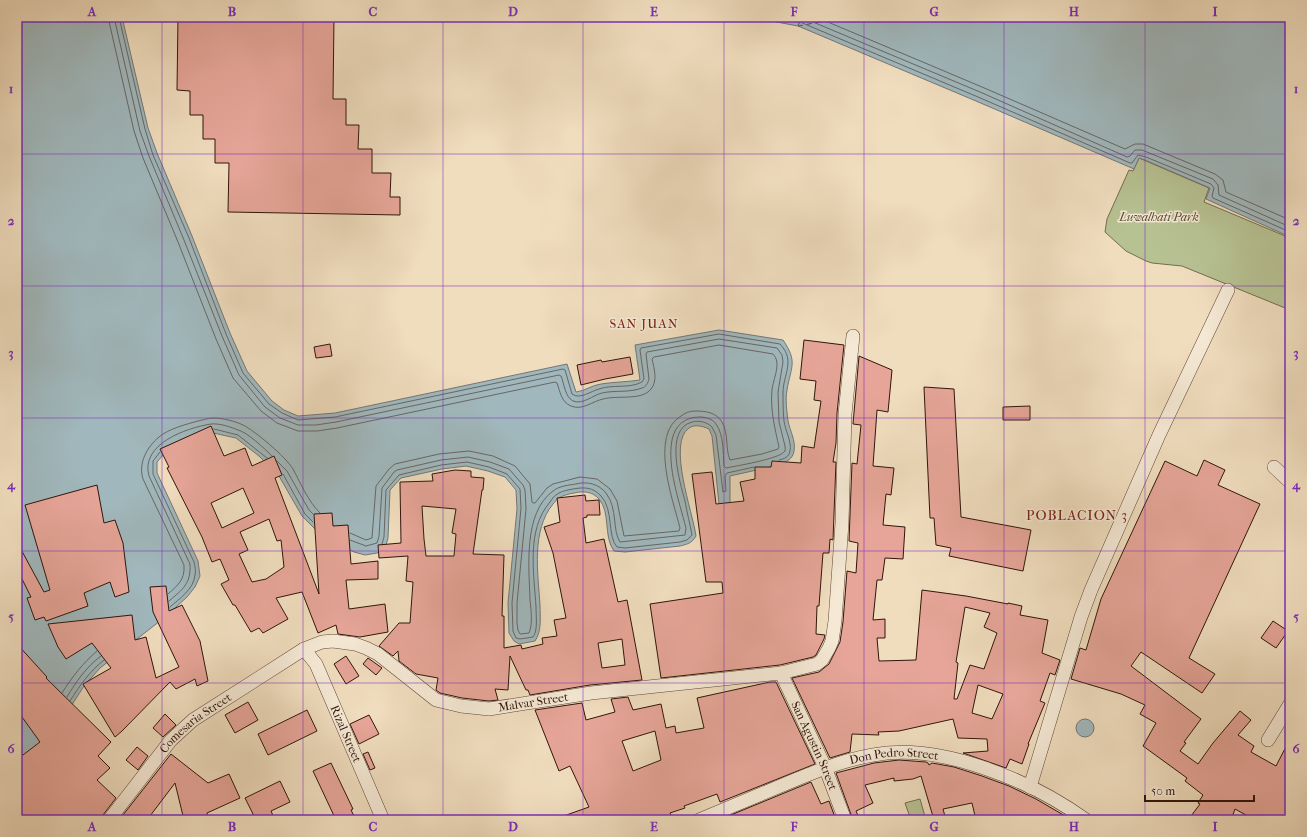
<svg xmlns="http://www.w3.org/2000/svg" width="1307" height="837" font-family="'IM FELL French Canon',serif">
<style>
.green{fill:#b7c293;stroke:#746c4f}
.water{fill:#a0b8bd;stroke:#737776}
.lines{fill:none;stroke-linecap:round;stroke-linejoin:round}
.shore{stroke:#686664;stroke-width:1}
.ferry{stroke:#574e49;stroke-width:1;stroke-dasharray:5 4;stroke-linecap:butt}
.building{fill:#e6a598;stroke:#30150b;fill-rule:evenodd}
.minor-casing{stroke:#604738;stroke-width:14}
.minor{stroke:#f5e9d5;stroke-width:13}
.grid{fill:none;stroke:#7b2cbf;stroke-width:1;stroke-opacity:0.55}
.labels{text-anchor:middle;stroke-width:3;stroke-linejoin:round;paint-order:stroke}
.park-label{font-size:12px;font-style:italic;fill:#584934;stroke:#f5e9d5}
.street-label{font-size:12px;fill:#30150b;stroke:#f5e9d5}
.neighbourhood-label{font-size:13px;letter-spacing:1px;fill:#7a1f14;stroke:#f5e9d5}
.quarter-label{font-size:14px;letter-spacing:1px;fill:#7a1f14;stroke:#f5e9d5}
.neatline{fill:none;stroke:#7b2cbf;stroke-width:1.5}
.grid-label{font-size:13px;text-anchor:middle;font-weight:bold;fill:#7b2cbf}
</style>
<rect width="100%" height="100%" fill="#f0ddbe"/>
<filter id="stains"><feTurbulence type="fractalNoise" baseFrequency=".005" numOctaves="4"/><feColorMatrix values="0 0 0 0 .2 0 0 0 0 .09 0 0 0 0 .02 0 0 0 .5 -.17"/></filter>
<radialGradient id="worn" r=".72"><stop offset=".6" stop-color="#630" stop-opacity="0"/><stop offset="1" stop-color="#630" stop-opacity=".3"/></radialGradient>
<path class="green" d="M1139 158 1209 188 1204 202 1290 238V310L1182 266 1152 263 1146 261 1126 251 1105 232 1107 219 1129 170 1133 171Z
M920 799 926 820H911L905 803Z"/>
<path class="water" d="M17 17H122L148 128 157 153 192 236 230 333 247 371 272 401 284 410 298 416 335 413 567 364 576 392C585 391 592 385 601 384 613 382 627 382 640 380L635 345 719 330 783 340C798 362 791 366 787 390 785 399 787 412 788 421 790 431 796 441 794 451 793 459 786 462 779 465L730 476V523H721L712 436 709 429C702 426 695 424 689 428 667 443 693 513 696 536 692 543 688 544 680 546L625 552 614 551C603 536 611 513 599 499 592 491 583 491 574 493 569 494 563 495 559 498 557 499 555 502 553 504 531 531 538 573 540 605 540 617 542 631 535 641L519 644 514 641 509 633 508 603 517 509 516 490 505 477 488 471 466 466 442 469 401 478 390 490 388 538 385 549 377 553 365 555 354 552 323 537 302 516 279 476 259 456 236 438 213 433 169 448 157 462V473L198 561 200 576 195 587 187 597 165 617 100 668 84 686 57 728 17 801Z
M750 17H1290V237L1206 199 1210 188 1145 160 1139 158 1134 169 976 101 798 26Z
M1076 728a9 9 0 1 1 18 0a9 9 0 1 1-18 0Z"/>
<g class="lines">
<path class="shore" d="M108 17 134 131 143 158 178 242 216 339 233 378 261 411 277 423 298 431H317L337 428 555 382 557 383C560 391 561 402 571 406 582 411 593 401 603 399 617 395 642 401 651 389 658 381 654 368 652 359L654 357 719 345 773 354C782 363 773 379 772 390 770 409 775 429 779 447L778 449 762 454 730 460C725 448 729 434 722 422 716 412 705 411 695 411 689 411 685 413 681 416 649 435 673 500 680 528L679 531 624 536 617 501 610 489 597 479 580 477 553 484 547 488 535 503H533L532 502 530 484 515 466 493 456 469 451 439 454 395 464 389 469 376 486 372 538 366 540 350 533
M114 17 140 131 149 156 184 240 222 336 239 375 265 407 280 418 298 425H316L336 422 559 375 561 376C564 383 565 397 573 401 583 405 593 395 602 393 615 390 629 393 642 388 646 387 648 383 649 379L646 354 647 352 719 339 777 348 782 355 783 362 778 392 779 422 785 446C785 449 786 451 784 452 778 459 736 466 726 468L724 466C723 453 724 435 716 424 713 419 705 417 700 417 685 417 675 425 672 440 667 467 679 501 686 528L685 535 620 542C612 530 618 509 606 493 599 484 587 481 576 484 569 485 559 486 553 491 523 513 529 567 530 600 531 610 533 624 529 633L520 634 518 630 517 623V603L526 509 525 490 523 485 509 469 490 462 468 457 441 460 397 470 394 472 382 488 379 536 377 543 366 546 350 540
M119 17 145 129 153 155 189 238 226 334 243 373 269 404 282 413 298 420 335 417 563 369 565 370 572 394C580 400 591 391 599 389 613 384 629 389 642 382L644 379 640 350 641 348 719 334 780 344C796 361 783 374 783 393 783 402 783 412 784 421 785 430 792 442 790 451 789 457 784 459 779 460
M775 17 800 22 978 97 1130 163H1132L1138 155 1146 157 1211 184 1214 188 1212 196 1213 198 1290 232
M801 17 980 92 1127 157 1130 156 1135 150H1142L1213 179 1218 185 1219 195 1290 227
M816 17 982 87 1125 149 1135 144H1143L1215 174 1223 180 1226 192 1290 220
M214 429 238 435 267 458
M160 452 153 461V474L194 562C195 566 196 571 195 575 194 589 179 599 170 607
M277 461 287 471 309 510 313 514
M283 474 305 514 313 522
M382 544 384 537 386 490 399 475 441 465 467 462 489 467 507 474 520 489 521 508 512 603 513 631 516 638 520 639 533 637C538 631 536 616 536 607 534 573 526 530 550 502 552 499 554 496 556 495 561 491 568 490 573 489 584 487 593 487 601 496 614 510 607 536 617 547L625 548 680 542 687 540 692 535C690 524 687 513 685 501 680 483 664 429 692 422 699 420 707 422 712 427L716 435 723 492 726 491 725 476 727 473 754 467
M168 594C178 585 185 580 184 565L143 479C138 463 147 447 159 437 168 429 187 424 198 421 203 420 208 418 213 418 222 418 235 421 243 425 255 431 286 457 293 469 301 484 308 501 320 513
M169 601C183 589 191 584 190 564L149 476C140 444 186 428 211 424 219 423 231 427 238 430 247 432 265 449 272 456
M62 693C72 677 83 663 97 651
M67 697C76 682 86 667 101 656
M70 701C80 685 90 671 104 660"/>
<path class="ferry" d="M798 25 803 17
M798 26 847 17"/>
</g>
<path class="building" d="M178 17H334L333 99H346V125H359L358 149H372V173H391L390 197H400V215L228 212 229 163H215V139H203V115H190V91L177 90Z
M804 340 844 345 837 413 836 443 833 462H836L833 540 830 539 829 553H823L819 606H817L816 634 825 635 824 639 816 655 813 657 780 665 661 678 650 604 723 593 722 582H706L692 474 712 472 716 504 744 501 740 482 755 479V467H771L772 461 801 463 802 446 814 448 821 401 814 400 816 381 800 379Z
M330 344 332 356 316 358 314 347Z
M859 356 892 370 888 412 877 410 873 466 894 468 891 495 886 494 883 525 905 527 903 559 885 558 882 580H877L873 620 885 619V638H877L879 661 916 660 922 590 966 596 1008 604V603L1022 606 1020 615 1048 620 1042 653 1060 660 1055 675 1050 673 1040 701 1045 703 1028 744H1029L1022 764 1010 759 1006 768 963 753 988 751 987 739 958 738 953 719 899 731 878 732 879 735 852 734 850 752 830 758 792 678 819 672 829 664 840 642 843 622 847 571 856 573 858 543 849 541 852 463 857 464 861 425 853 424ZM965 607 990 613 984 627 997 633 984 669 970 665 957 699H954L958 663 956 662ZM978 685 1003 694 992 719 972 713Z
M630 357 633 374 605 379 581 385 577 365 601 360 602 362Z
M924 387 954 389 961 517 1031 530 1023 571 949 556 951 548 936 545 934 518H930Z
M1030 406V420H1003V407Z
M211 426 224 456 245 448 252 466 274 456 282 475 275 478 319 594 314 514 332 513 333 526 348 525 351 564 378 561V579L346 580 349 609 385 604 388 632 360 637 338 634 336 625 318 633 302 592 276 598 288 619 263 633 259 628 251 632 235 605H233L221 584 229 580 220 559 212 562 202 537 167 468 169 467 160 449ZM243 488 254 513 222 528 211 503ZM269 519 277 541 281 540 284 567 266 579 252 582 239 554 248 550 240 532Z
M1204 460 1225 470 1218 485 1260 504 1189 658 1215 674 1202 693 1141 652 1131 666 1201 719 1184 742 1186 743 1180 751 1198 764 1213 743 1240 711 1251 720 1238 735 1254 746 1251 752 1276 766 1290 739V799L1286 809 1290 811V820H1255L1235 809 1231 820H1188L1200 804 1198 803 1203 795 1185 781 1187 778 1143 746 1156 723 1140 714 1145 705 1121 694 1071 679 1080 648 1086 650 1101 599 1165 461 1197 476Z
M455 470 471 471V477L484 478 483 490H482L473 554 504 555 502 616H504V648L521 645 522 649 543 644 542 638 557 636 554 620 566 618 553 553 544 527 560 522 557 498 585 495 586 501 599 500 600 515H587V517L583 518 586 543 604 539 618 602 627 600 642 680 590 685 530 695 528 690H526L510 656 508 690 495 689 498 700 489 701 462 698 440 693 436 690 438 678 416 674 399 661 398 651 393 656 379 646 399 623H410L413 582 406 581 408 556 379 558 378 545 401 543 400 482 433 481 432 474ZM422 506 456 509 452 533 456 534 454 556H426L424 539ZM622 639 625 665 602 668 598 643Z
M97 485 104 523 115 520 123 543 129 592 115 597 110 582 84 593 88 606 46 621 44 617 35 620 27 598 31 597 17 569V542L44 592 50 590 25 505Z
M166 586 169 611 182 605 200 641 208 681 197 686 195 679 176 689 170 682 122 731 115 737 83 684 111 668 92 643 66 659 58 647 48 624 132 615 135 640 146 637 156 678 179 667 153 612 150 587Z
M1273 621 1288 631 1276 648 1261 638Z
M17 644 47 677 46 678 111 742 98 756 110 768 97 780 116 798 103 815 101 820H17V749L23 755 40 742 17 710Z
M346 656 359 676 346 684 334 664Z
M368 658 382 668 376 675 363 664Z
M770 682H776L815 764 720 802 717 794 684 806 685 808 670 813 671 815 665 818 666 820H558V818L589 807 570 766 559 771 535 710 582 703 586 720 615 712 611 699 628 697 633 710 661 704 666 728 675 726 676 733 704 728 697 698ZM655 731 661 760 633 771 622 741Z
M248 702 258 720 235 733 225 715Z
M307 710 317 731 268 755 258 734Z
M165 714 176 725 163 737 153 728Z
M369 715 379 734 359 744 350 724Z
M137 747 148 756 138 770 126 760Z
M368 752 375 768 370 770 363 754Z
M171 754 208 783 229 774 240 798 207 813 208 820H184L175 783 147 820H119Z
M899 760 926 762 928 763 929 765 932 763 954 767 982 776 1009 786 1036 799 1072 820H976L972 803 943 809 946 820H934L921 776 913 779 894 781V778L865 785 873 803 856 811 860 820H853L836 773 874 763Z
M331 763 353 809 351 810 356 820H336L313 771Z
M280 781 290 802 271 811 275 820H256L245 798Z
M811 782 821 804 829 801 836 820H728L726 817Z"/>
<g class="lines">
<g class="minor-casing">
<g id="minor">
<path d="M1274 467 1290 482"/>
<path id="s1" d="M304 649 316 664 383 820"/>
<path id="s2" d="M781 673 825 767 845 820"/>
<path d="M1268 740 1290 704"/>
<path d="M1030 787 1081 617 1091 590 1159 435 1228 290"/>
<path id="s3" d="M109 820 171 740 193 720 304 649 322 642 333 641 355 644 366 648 378 654 436 700 461 706 489 709 591 693 781 673 817 664 822 660 829 648 832 641 835 621 842 523 845 414 853 336"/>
<path id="s4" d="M699 820C725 809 752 798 778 787 809 774 839 761 873 755 940 742 1032 781 1086 820"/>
</g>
</g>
<use href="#minor" class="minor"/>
</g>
<path class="grid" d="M162 17V820M303 17V820M443 17V820M583 17V820M724 17V820M864 17V820M1004 17V820M1145 17V820M17 154H1290M17 286H1290M17 418H1290M17 551H1290M17 683H1290"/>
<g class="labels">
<g class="park-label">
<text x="1159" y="221">Luwalhati Park</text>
</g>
<g class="street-label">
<text dy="4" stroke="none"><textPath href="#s3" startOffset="513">Malvar Street</textPath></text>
<text dy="4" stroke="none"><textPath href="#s3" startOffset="131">Comesaria Street</textPath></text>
<text dy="4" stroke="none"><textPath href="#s1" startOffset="95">Rizal Street</textPath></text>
<text dy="4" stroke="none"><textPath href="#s2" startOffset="80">San Agustin Street</textPath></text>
<text dy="4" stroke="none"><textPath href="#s4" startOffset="207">Don Pedro Street</textPath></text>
</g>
<g class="neighbourhood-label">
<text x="644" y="328">SAN JUAN</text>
</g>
<g class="quarter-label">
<text x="1077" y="520">POBLACION 3</text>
</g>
</g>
<rect width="1307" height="837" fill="none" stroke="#f0ddbe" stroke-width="44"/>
<path d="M1145 795v6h109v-6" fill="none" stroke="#30150b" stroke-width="2"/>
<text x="1151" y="795" font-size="12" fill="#30150b" stroke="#f5e9d5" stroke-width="3" paint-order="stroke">50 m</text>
<rect x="22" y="22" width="1263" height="793" class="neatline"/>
<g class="grid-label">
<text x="92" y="16">A</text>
<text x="232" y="16">B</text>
<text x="373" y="16">C</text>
<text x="513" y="16">D</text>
<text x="654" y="16">E</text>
<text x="794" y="16">F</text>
<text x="934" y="16">G</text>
<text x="1074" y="16">H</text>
<text x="1215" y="16">I</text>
<text x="11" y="93">1</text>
<text x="1296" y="93">1</text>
<text x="11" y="225">2</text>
<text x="1296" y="225">2</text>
<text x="11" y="357">3</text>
<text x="1296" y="357">3</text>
<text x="11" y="489">4</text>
<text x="1296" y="489">4</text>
<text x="11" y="621">5</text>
<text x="1296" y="621">5</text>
<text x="11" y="753">6</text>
<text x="1296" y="753">6</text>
<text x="92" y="831">A</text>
<text x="232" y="831">B</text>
<text x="373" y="831">C</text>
<text x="513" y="831">D</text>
<text x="654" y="831">E</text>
<text x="794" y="831">F</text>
<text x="934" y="831">G</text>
<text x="1074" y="831">H</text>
<text x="1215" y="831">I</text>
</g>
<rect width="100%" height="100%" filter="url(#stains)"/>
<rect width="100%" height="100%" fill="url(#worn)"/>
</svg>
